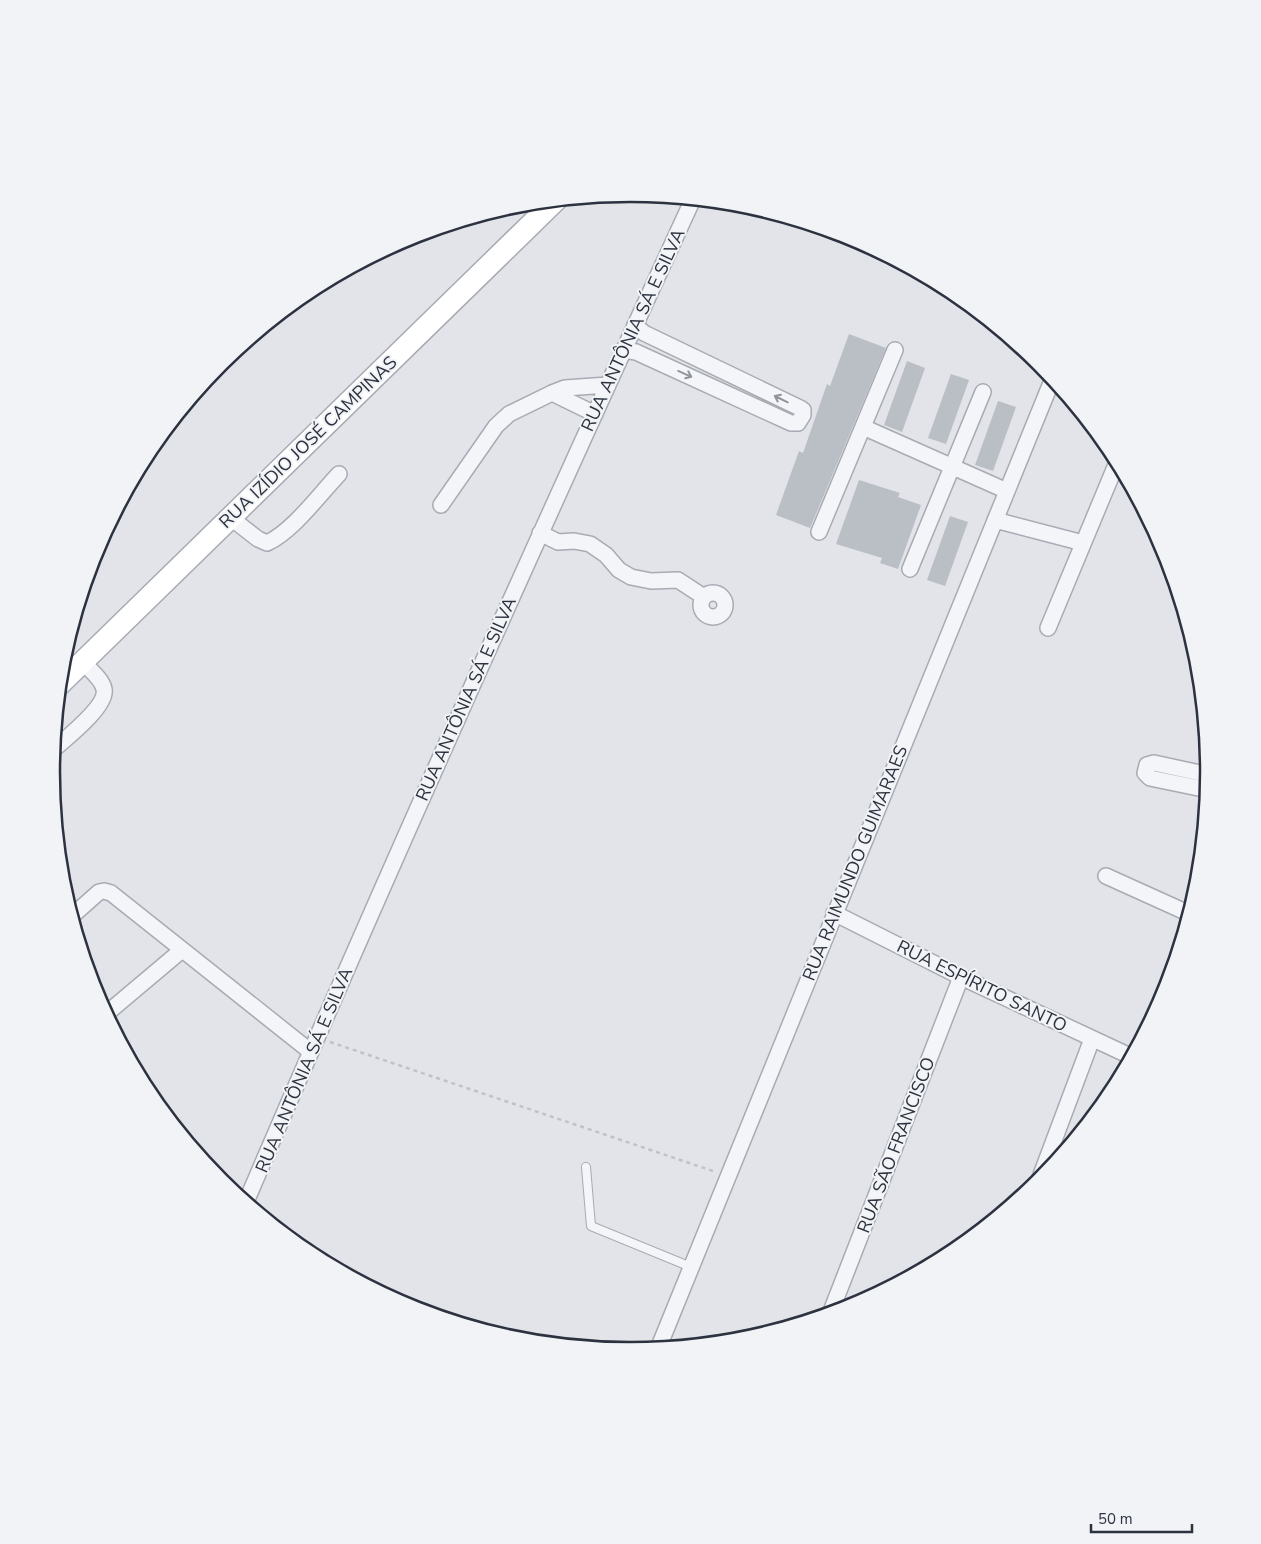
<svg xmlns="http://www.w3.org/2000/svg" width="1261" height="1544" font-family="'Nunito Sans',sans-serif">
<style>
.building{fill:#babec5}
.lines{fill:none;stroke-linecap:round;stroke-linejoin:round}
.lane-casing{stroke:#a8abb3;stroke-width:10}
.street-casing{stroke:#a8abb3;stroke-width:18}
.secondary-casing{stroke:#a8abb3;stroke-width:24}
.path{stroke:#c0c2c8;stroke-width:2.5;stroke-dasharray:4 4;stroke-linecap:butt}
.lane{stroke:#f4f5f8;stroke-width:8}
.street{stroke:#f4f5f8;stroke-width:15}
.secondary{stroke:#fff;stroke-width:21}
.oneway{stroke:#90949c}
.labels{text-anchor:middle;stroke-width:4;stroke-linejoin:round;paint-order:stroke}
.street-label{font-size:18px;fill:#2c323f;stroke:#f1f3f6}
.rim{fill:none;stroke:#2c323f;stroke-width:2.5}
</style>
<rect width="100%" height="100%" fill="#e2e4e9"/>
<path class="building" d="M849 334 886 348 810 528 776 515 799 451 803 453 827 384 830 386Z
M907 361 925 368 902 432 884 425Z
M951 374 969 380 946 444 928 438Z
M998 401 1016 407 993 471 975 465Z
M859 480 900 493 898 497 921 505 898 569 880 563 882 558 836 544Z
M950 516 968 522 945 586 927 580Z"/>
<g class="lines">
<g class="lane-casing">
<path id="lane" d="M586 1167 591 1226 691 1267"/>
</g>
<g class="street-casing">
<path id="street" d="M624 350 636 352 791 423H798L803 415V410L800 408 644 333 635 325
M595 414 552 393 565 388 608 385
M863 427 1007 491
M441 505 496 426 509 414 552 393
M231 518 258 539 267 543C293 531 319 495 339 474
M995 520 1083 543
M819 532 895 350
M540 533 558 542 574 541 590 544 606 555 619 570 631 577 651 581 678 580 704 597
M910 569 983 392
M701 605a12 12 0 1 1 24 0a12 12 0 1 1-24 0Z
M1048 628 1118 460
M53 750C65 739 108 706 104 689 102 679 90 670 83 662
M1208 790 1150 778 1145 773 1147 765 1154 763 1209 775
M1106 876 1190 914
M834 913 961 977 1132 1057
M72 916 99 892 104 891 111 893 311 1052
M106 1014 182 950
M1038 1183 1092 1039
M246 1202C390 866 540 532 693 199
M830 1314 961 977
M658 1349 1053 378"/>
</g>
<g class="secondary-casing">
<path id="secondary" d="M60 684 556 200"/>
</g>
<path class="path" d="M330 1042 716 1172"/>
<use href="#lane" class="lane"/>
<use href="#street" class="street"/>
<use href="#secondary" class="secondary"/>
</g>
<defs><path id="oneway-shaft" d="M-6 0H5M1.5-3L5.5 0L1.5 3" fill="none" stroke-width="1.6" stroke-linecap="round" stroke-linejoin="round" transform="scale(1.25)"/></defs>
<g class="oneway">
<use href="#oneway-shaft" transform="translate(685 374) rotate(24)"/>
<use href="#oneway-shaft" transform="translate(781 399) rotate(-154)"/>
</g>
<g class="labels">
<g class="street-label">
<text transform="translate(633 330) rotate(-65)" y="6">RUA ANTÔNIA SÁ E SILVA</text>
<text transform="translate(308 442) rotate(-44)" y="6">RUA IZÍDIO JOSÉ CAMPINAS</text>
<text transform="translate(466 699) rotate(-66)" y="6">RUA ANTÔNIA SÁ E SILVA</text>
<text transform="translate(855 863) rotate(-68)" y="6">RUA RAIMUNDO GUIMARAES</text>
<text transform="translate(982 986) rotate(26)" y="6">RUA ESPÍRITO SANTO</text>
<text transform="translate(304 1070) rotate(-67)" y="6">RUA ANTÔNIA SÁ E SILVA</text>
<text transform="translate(896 1145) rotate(-69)" y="6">RUA SÃO FRANCISCO</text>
</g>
</g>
<path d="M0 0H1261V1544H0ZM60 772a570 570 0 1 1 1140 0a570 570 0 1 1-1140 0Z" fill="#f1f3f6" fill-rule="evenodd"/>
<path class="rim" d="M60 772a570 570 0 1 1 1140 0a570 570 0 1 1-1140 0Z"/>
<path d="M1091 1524v8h101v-8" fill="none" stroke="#2c323f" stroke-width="2.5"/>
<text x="1098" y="1524" font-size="15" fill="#2c323f" stroke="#f1f3f6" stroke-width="4" paint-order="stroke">50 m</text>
</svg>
